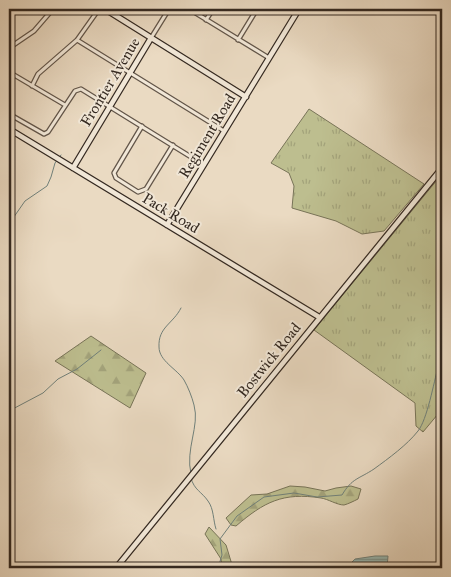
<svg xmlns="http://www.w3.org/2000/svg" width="451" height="577" font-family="'IM FELL Great Primer',serif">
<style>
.grass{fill:url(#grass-tufts);stroke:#787458}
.forest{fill:url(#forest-firs);stroke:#787458}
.water{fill:url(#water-rules);stroke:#70807a}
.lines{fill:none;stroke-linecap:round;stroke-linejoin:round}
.stream{stroke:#70807a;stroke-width:1}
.street-casing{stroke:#625549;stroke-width:5.5}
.secondary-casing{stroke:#342921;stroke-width:7}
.street{stroke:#f1e7d7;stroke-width:3}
.secondary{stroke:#f1e7d7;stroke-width:4.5}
.labels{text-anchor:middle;stroke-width:4;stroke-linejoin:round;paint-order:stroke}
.street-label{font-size:15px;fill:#342921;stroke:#f1e7d7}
</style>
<defs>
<pattern id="grass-tufts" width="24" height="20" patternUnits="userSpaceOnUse" patternTransform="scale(1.25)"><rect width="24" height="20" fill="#bdbe8f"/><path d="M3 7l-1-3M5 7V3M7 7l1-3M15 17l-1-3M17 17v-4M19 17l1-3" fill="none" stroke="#a3a37b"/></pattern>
<pattern id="forest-firs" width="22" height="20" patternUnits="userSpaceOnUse" patternTransform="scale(1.25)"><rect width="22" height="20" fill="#bdbe8f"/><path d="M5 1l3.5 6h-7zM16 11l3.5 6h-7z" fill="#a3a37b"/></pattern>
<pattern id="water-rules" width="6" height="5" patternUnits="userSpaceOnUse" patternTransform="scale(1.25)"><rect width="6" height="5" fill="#98bab5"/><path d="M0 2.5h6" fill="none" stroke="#7d9793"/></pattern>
</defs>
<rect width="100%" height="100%" fill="#eadac2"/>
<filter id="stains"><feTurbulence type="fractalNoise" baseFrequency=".004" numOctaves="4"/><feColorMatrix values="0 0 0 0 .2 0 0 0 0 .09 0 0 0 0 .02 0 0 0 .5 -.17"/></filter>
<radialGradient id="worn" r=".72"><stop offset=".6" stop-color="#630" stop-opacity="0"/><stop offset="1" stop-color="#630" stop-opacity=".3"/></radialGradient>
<path class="grass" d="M309 109 424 184 384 231 362 234 336 221 292 208 294 186 289 173 271 163Z
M442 174V404L438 414 423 432 416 426 415 403 314 330Z"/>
<path class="forest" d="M91 336 146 373 130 408 55 361Z
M290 486 305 487 325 491 336 488 351 486 361 489 358 499C354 501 348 504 344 505 337 505 328 499 321 498 283 492 264 502 236 526L231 525 226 518 251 495 267 494Z
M209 527 226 545 233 568H222L221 559 205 534Z"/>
<path class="water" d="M375 556H388L387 568H357L350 564 355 559Z"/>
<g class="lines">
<path class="stream" d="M9 224 25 201 47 186 51 177 55 163 61 155
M181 308C173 324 158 327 159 347 159 361 177 369 184 380 188 387 192 397 194 405 200 426 185 449 191 474
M9 411 43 393 58 379 77 369 101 350
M191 478C194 490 202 492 208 501 214 509 213 520 216 529
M218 568 222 555 220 539 237 516 264 497 294 493 317 497 342 495C352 478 359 479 374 469 389 458 407 445 418 431 427 420 434 382 438 367L442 361"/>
<g class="street-casing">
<path id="street" d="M189 9 269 58
M206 20 213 9
M151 38 169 9
M77 40 224 131
M238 40 257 9
M9 48 34 31 53 9
M9 72 65 105
M32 86 38 74 77 40 99 9
M9 114 44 134 48 132 75 91 81 89 204 165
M142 126 114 173 116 178 138 192 146 189 173 145"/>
</g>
<g class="secondary-casing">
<path id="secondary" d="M105 9 246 97
M9 129 319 317
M73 168 151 38
M167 225 299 9
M116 568 442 168"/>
</g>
<use href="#street" class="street"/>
<use href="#secondary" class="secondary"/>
</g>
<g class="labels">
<g class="street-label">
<text transform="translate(110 82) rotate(-59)" y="5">Frontier Avenue</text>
<text transform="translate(207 136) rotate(-59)" y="5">Regiment Road</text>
<text transform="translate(171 213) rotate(31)" y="5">Pack Road</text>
<text transform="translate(269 360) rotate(-51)" y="5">Bostwick Road</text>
</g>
</g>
<rect width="451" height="577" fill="none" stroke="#eadac2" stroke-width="30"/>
<rect x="10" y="10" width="431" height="557" fill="none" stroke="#342921" stroke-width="2.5"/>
<rect x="15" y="15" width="421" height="547" fill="none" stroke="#342921"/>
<rect width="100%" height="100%" filter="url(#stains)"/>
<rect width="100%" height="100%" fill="url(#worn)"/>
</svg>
